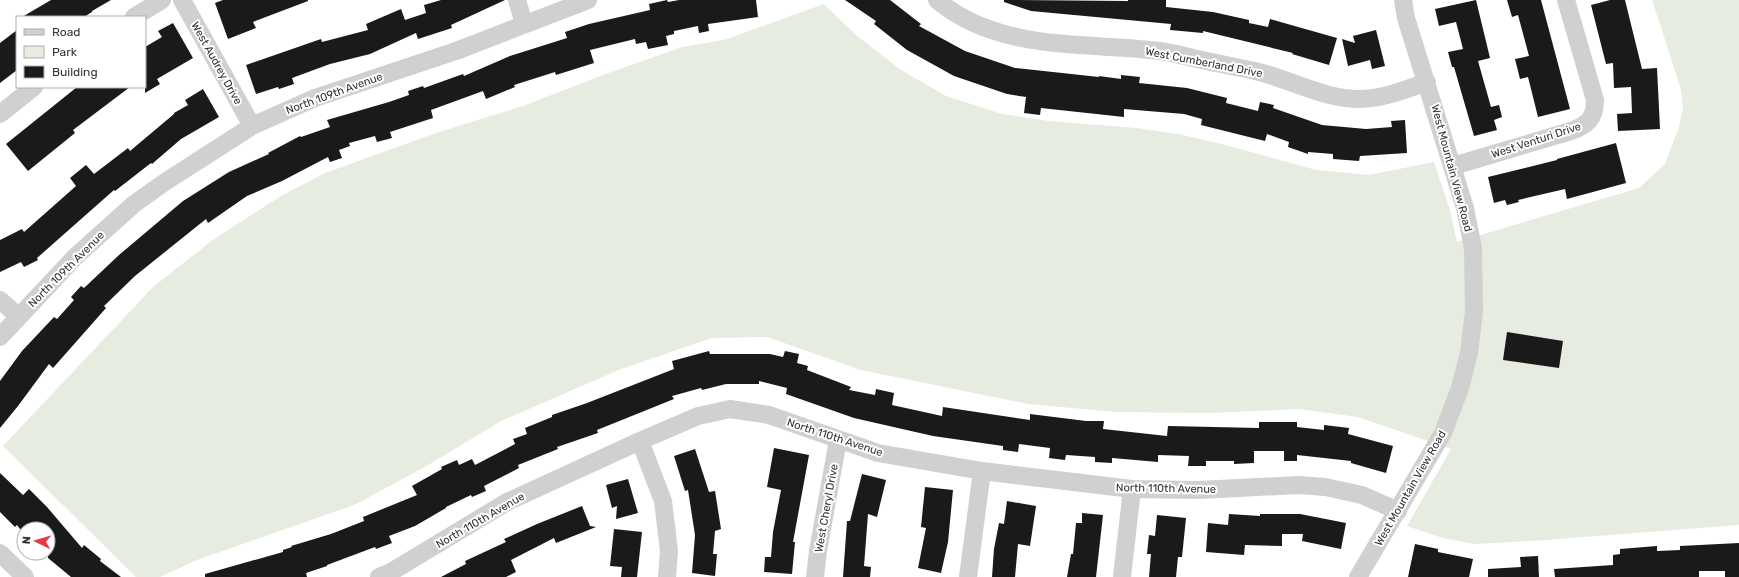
<svg xmlns="http://www.w3.org/2000/svg" width="1739" height="577" font-family="Rubik,sans-serif">
<style>
.green{fill:#e6ecdf}
.building{fill:#1a1a1a}
.lines{fill:none;stroke-linecap:round;stroke-linejoin:round}
.minor{stroke:#d0d0d0;stroke-width:18}
.labels{text-anchor:middle;stroke-width:4;stroke-linejoin:round;paint-order:stroke}
.street-label{font-size:11px;fill:#333;stroke:#fff}
</style>
<rect width="100%" height="100%" fill="#fff"/>
<path class="green" d="M1652 0H1739V525L1532 541 1474 544 1443 538 1407 526 1451 449 1358 417 1299 409 1211 413 1117 412 1028 404 861 370 767 337 712 338 621 369 501 421 425 467 354 505 197 560 160 577H136L3 446 153 287 214 239 281 196 325 173 436 133 523 106 603 75 682 47 724 40 824 4 856 35 901 70 946 96 1002 114 1049 121 1136 128 1178 134 1222 144 1316 170 1369 175 1434 162 1450 210 1457 242 1639 188 1665 164 1679 127 1683 107 1681 89Z"/>
<path class="building" d="M51 0H111L92 11V12L84 17H22Z
M223 0H308V1L253 22 256 28 228 39 215 3Z
M441 0H505L451 25 452 28 418 39 416 33 370 54 330 64 292 78 294 84 279 89 278 87 256 94 246 65 321 39 322 42 368 30 366 24 401 9 405 20 426 13 424 5Z
M667 0 668 2 679 0H756L758 17 708 24 709 31 699 33 698 26 674 31V34L666 36 668 45 648 49 646 42 636 44 635 39 590 50 594 63 556 75 555 72 514 85 515 87 486 99 483 91 431 110 433 118 390 132 392 138 377 142 375 136 349 143 350 146 339 150 342 158 330 162 328 157 282 181 247 196 208 223 206 219 135 276 104 306 106 308 53 368 49 364 18 406 0 428V381L22 351 54 317 57 319 74 300 71 297 81 286 84 288 119 255 183 201 229 172 269 154 268 153 300 136 301 137 330 127 327 120 389 102 409 95 408 91 423 86 424 88 463 74 464 76 510 56 567 38 565 32 589 24 650 10 649 4Z
M845 0H890L921 24 919 26 965 51 1015 68 1099 77V76L1121 79V75L1140 77 1139 83 1187 88 1227 98 1226 103 1258 111 1260 102 1274 105 1273 108 1322 125 1366 129 1392 127 1391 121 1405 120 1407 153 1360 156 1359 161 1333 159V154L1308 152V154L1288 147 1289 142 1267 134 1265 141 1201 125 1202 119 1184 114 1124 109V117L1041 108 1040 115 1024 113 1026 97 1007 94 954 76 907 50 874 24 876 21Z
M1004 0 1128 1V0H1166V7L1213 12 1249 20V23L1268 27 1270 19 1337 38 1329 65 1292 54 1293 53 1203 31V33L1170 30 1171 24 1031 11 1004 2Z
M1476 0 1490 58 1478 61 1491 107 1499 105 1502 117 1494 120 1497 130 1474 136 1454 67H1452L1448 52 1463 49 1456 22 1439 26 1435 9Z
M1507 0H1541L1570 109 1538 117 1528 77 1520 79 1515 59 1529 56 1518 15 1512 17Z
M1610 0H1625L1642 69 1657 68 1660 129 1618 131 1617 114 1632 113 1631 87 1614 88 1613 63 1606 64 1591 5Z
M173 23 193 58 157 79 160 84 145 93V47L162 37 158 31Z
M17 30V70L0 83V43Z
M1376 30 1385 66 1372 69 1370 60 1348 66 1342 39 1355 43 1353 36Z
M77 87H130L73 130 75 133 28 171 6 144Z
M203 89 219 117 181 139 152 164 151 163 115 191 114 190 37 258 38 260 24 267 21 262 0 272V240L22 229 24 232 76 186 70 178 86 165 94 174 128 148 130 151 174 114V113L188 105 185 100Z
M1616 143 1626 183 1567 199 1565 189 1518 200 1519 202 1507 205 1505 200 1494 203 1488 177 1557 160V159Z
M1507 332 1563 341 1559 368 1503 360Z
M709 351 710 354H770L783 357 785 351 799 354 797 363 808 366 807 370 851 387 849 390 875 395 876 389 894 393 892 405 942 416 943 407 1030 420V414L1086 421H1104L1103 429 1167 436 1168 426 1259 428V422H1297V427L1324 430V425L1349 428 1348 434 1393 446 1386 473 1351 463V461L1297 455V461H1284V451H1254V463L1234 464V461H1206V466H1188L1189 456 1158 455V462L1112 458V463L1095 462V457L1066 455 1065 460 1049 458 1050 448 1019 444 1018 452 1003 450V446L933 436 854 418 786 394 787 388 759 381V384H726L702 390 701 388 672 396 674 399 597 430 598 433 557 447 558 449 518 465 519 468 484 486 486 491 472 497 471 495 446 507V508L415 526 389 536 392 543 376 549 375 547 327 565V566L306 573 307 577H205V574L283 552V550L292 547 291 546 331 534 364 521 363 517 417 495 412 486 442 469 441 467 457 460 459 465 472 459 475 465 515 444 513 439 527 434 525 428 552 417V415L587 403 674 369 672 361Z
M774 448 809 455 793 542H795L792 574 764 572 765 557H771L773 532 781 490 767 487Z
M695 449 709 492 715 491 721 529 715 531 713 554H717L715 576 692 573 695 535 688 490 685 491 674 456Z
M0 473 23 495 29 489 47 507 82 548 84 545 101 559 100 561 121 577H71L48 558V529H20L17 525 15 527 0 512Z
M862 474 886 480 877 517 868 514 864 566 871 567 870 577H843L847 521H850Z
M628 479 638 513 616 519 617 506 612 508 606 485Z
M925 487 953 490 948 542 941 573 918 568 926 528 921 527Z
M1007 501 1036 506 1030 546 1018 544 1015 577H992L994 549 999 523 1004 524Z
M582 506 590 526 596 527 556 543 554 538 511 560 516 572 506 577H441L466 564 465 561 506 542 504 539 537 524Z
M1082 513 1103 515 1096 577H1067L1071 554H1073L1076 523H1082Z
M1229 514 1260 516V514H1300L1346 523 1341 549 1302 541 1303 534H1282V546L1245 545 1244 555 1206 552 1208 523 1228 525Z
M1157 515 1186 518 1182 557H1178L1176 577H1149L1151 554H1147L1149 535 1155 536Z
M614 529 642 532 637 577H621L622 567 610 566Z
M1739 543V577H1725V571H1699V577H1555L1554 569 1613 565V555L1620 554V549L1657 546V551L1680 550V546Z
M1415 544 1438 549V552L1473 559 1469 577H1408Z
M1538 556 1539 577H1488V569L1521 567 1520 557Z"/>
<g class="lines">
<path class="minor" d="M182 0 252 126
M517 0 524 24
M937 0C999 52 1085 42 1160 51 1174 53 1188 57 1202 60 1219 64 1238 67 1255 71 1290 79 1323 99 1360 99 1383 99 1406 89 1427 82
M134 17 162 0
M0 114 34 87
M1453 166 1571 131C1588 125 1595 118 1595 100L1566 0
M0 300 19 317
M0 337 75 257 134 204 165 182 252 126 315 98 456 51 588 0
M640 441 663 501 669 551 667 577
M0 553 25 577
M379 577 391 572 507 502 640 441 698 416 730 409 769 415 878 453 982 471 1132 489 1199 490 1299 485 1325 487 1362 495 1398 511
M815 577 818 551 838 440
M968 577 982 471
M1122 577 1132 489
M1358 577 1443 433 1460 388 1469 353 1474 311 1473 248 1465 208 1406 18 1403 0"/>
</g>
<g class="labels">
<g class="street-label">
<text transform="translate(1204 62) rotate(11)" y="4">West Cumberland Drive</text>
<text transform="translate(217 63) rotate(61)" y="4">West Audrey Drive</text>
<text transform="translate(334 93) rotate(-20)" y="4">North 109th Avenue</text>
<text transform="translate(1536 140) rotate(-18)" y="4">West Venturi Drive</text>
<text transform="translate(1452 168) rotate(75)" y="4">West Mountain View Road</text>
<text transform="translate(66 269) rotate(-45)" y="4">North 109th Avenue</text>
<text transform="translate(835 437) rotate(18)" y="4">North 110th Avenue</text>
<text transform="translate(1166 488) rotate(1)" y="4">North 110th Avenue</text>
<text transform="translate(1410 488) rotate(-60)" y="4">West Mountain View Road</text>
<text transform="translate(826 508) rotate(-80)" y="4">West Cheryl Drive</text>
<text transform="translate(480 520) rotate(-30)" y="4">North 110th Avenue</text>
</g>
</g>
<rect x="16" y="16" width="130" height="72" fill="#ffffff" stroke="#adadad"/>
<rect x="24" y="29" width="20" height="6" fill="#d0d0d0" stroke="#adadad"/>
<text x="52" y="36" font-size="12" fill="#333333">Road</text>
<rect x="24" y="46" width="20" height="12" fill="#e6ecdf" stroke="#adadad"/>
<text x="52" y="56" font-size="12" fill="#333333">Park</text>
<rect x="24" y="66" width="20" height="12" fill="#1a1a1a" stroke="#adadad"/>
<text x="52" y="76" font-size="12" fill="#333333">Building</text>
<g transform="translate(36 541) rotate(275)"><circle r="19" fill="#ffffff" stroke="#adadad"/>
<path d="M0-3L7 15L0 10L-7 15Z" fill="#e63946"/>
<text y="-6" font-size="11" font-weight="bold" text-anchor="middle" fill="#333333">N</text>
</g>
</svg>
